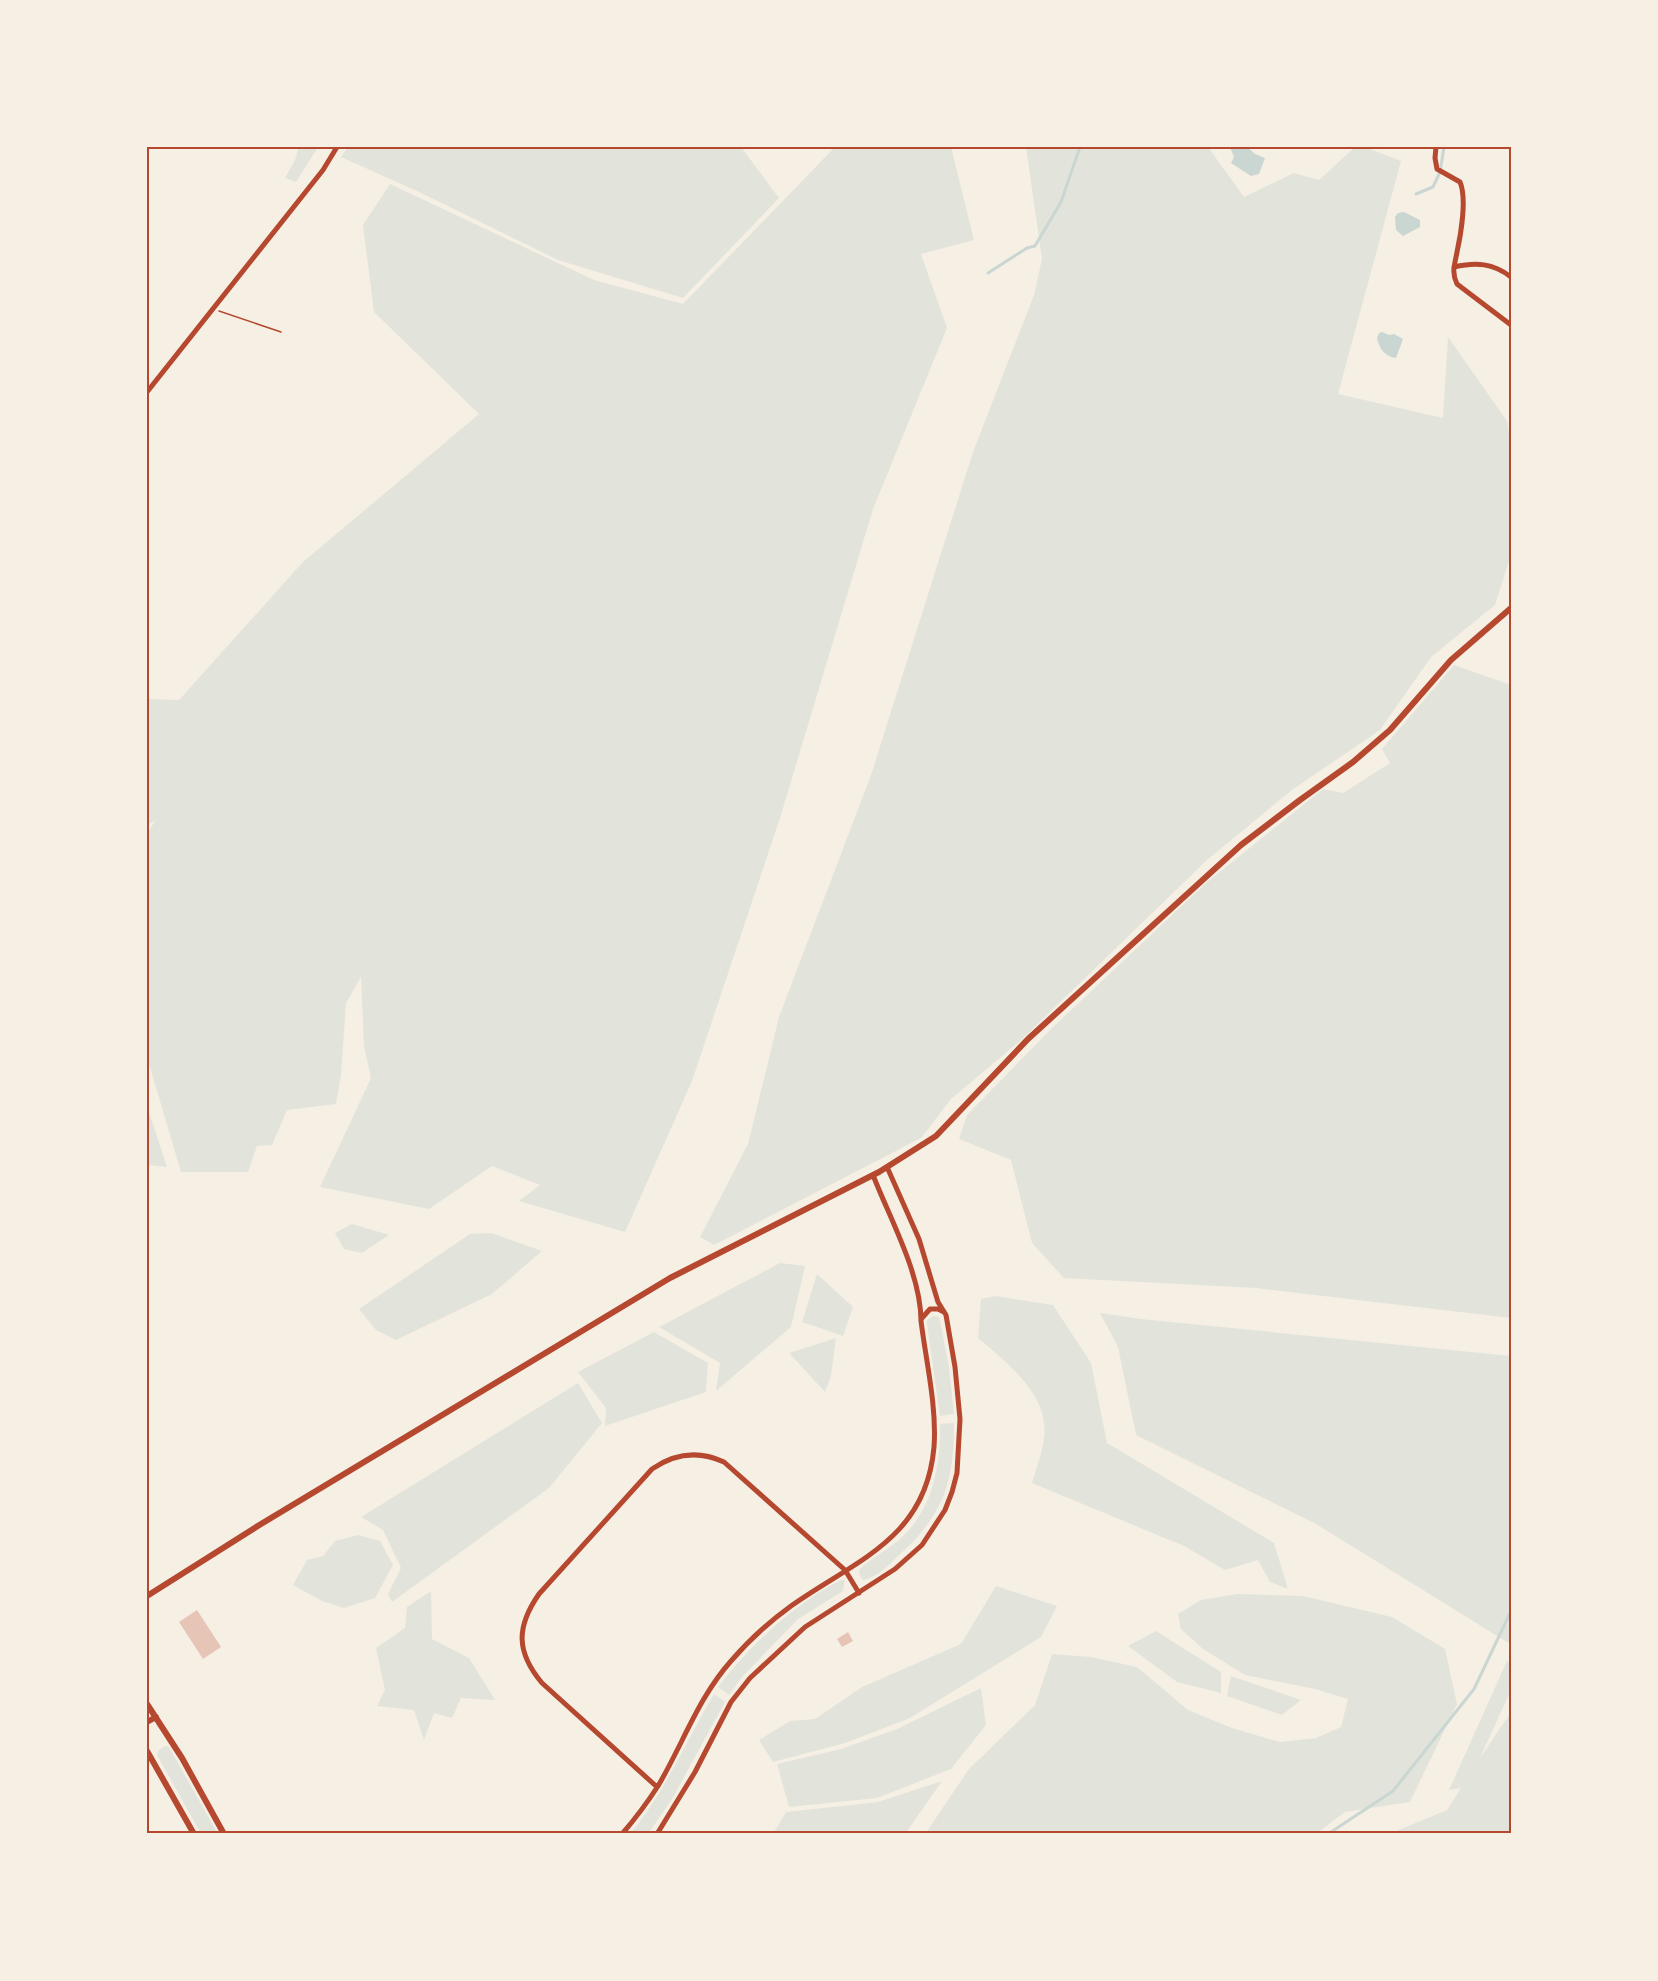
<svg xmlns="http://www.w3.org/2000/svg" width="1658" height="1981" font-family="Rubik,sans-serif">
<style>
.green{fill:#e2e4dc}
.water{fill:#c9d6d2}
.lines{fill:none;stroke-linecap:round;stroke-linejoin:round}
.stream{stroke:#c9d6d2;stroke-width:3}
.building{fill:#e6c5b7}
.path{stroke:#b5482f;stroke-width:1.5}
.minor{stroke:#b5482f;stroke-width:5}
.tertiary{stroke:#b5482f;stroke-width:6}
.neatline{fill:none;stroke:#b5482f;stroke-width:2}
</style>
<rect width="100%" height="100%" fill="#f6efe4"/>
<path class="green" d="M299 147H318L296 182 285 178 295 160Z
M348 147H741L779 198 683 298 558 260 419 192 341 157Z
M835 147H951L974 240 921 254 947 328 873 509 780 818 692 1081 625 1232 519 1201 540 1185 492 1166 429 1209 320 1187 371 1078 364 1046 361 977 346 1003 341 1075 336 1104 287 1110 272 1145 257 1146 248 1172H181L147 1057V875L149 872 147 871V833L156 820 147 825V699L179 700 303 562 479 414 374 312 363 225 390 184 594 280 683 304Z
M1026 147H1208L1244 197 1294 173 1319 180 1355 147H1365L1401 161 1338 394 1443 418 1448 337 1507 421 1511 441V555L1495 605 1431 657 1380 730 1292 790 1207 860 1019 1042 951 1099 921 1138 714 1245 700 1237 748 1144 779 1017 871 775 973 452 1034 295 1042 259Z
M1454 665 1511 685V1318L1256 1288 1064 1278 1032 1243 1011 1160 959 1139 967 1115 1052 1028 1206 883 1323 789 1343 793 1390 763 1382 749Z
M147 1106 167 1167 147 1165Z
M352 1224 389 1235 362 1253 344 1249 335 1233Z
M491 1233 542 1251 492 1294 396 1340 376 1330 359 1309 470 1234Z
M780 1263 805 1266 791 1327 716 1391 720 1363 659 1327Z
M817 1274 853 1307 843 1336 802 1322Z
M995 1296 1053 1305 1091 1363 1107 1443 1274 1543 1288 1589 1270 1582 1258 1560 1225 1570 1184 1546 1032 1483C1036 1469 1042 1453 1044 1438 1050 1395 1007 1363 978 1338L981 1299Z
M1100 1313 1141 1319 1511 1356V1642H1507L1316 1524 1136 1435 1118 1347Z
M933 1316 939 1317 940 1321 949 1367 954 1414 940 1416 927 1324V1320Z
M654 1332 708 1363 706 1392 605 1426 606 1408 578 1372Z
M836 1338 831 1376 825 1392 789 1353Z
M578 1383 602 1423 549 1488 392 1602 388 1594 401 1568 383 1530 361 1517Z
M954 1423C954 1484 943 1516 897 1557 888 1566 876 1578 863 1580L860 1576 859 1570C872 1557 890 1549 903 1536 933 1508 941 1463 940 1424Z
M358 1535 380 1541 393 1565 375 1598 344 1608 322 1601 293 1585 307 1560 323 1556 335 1541Z
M841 1580H845L843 1591 798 1619 742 1677 729 1695 718 1687C751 1644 793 1605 841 1580Z
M996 1586 1057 1606 1041 1637 910 1718 845 1743 773 1762 759 1740 790 1721 815 1719 862 1687 961 1644Z
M431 1591 432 1639 469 1658 495 1700 461 1698 452 1718 434 1713 424 1740 414 1710 377 1706 385 1690 376 1648 405 1628 407 1607Z
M1237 1594 1303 1596 1392 1617 1445 1649 1457 1704 1410 1802 1345 1812 1316 1834H925L969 1769 1035 1705 1052 1654 1091 1657 1137 1667 1188 1710 1232 1728 1280 1742 1316 1738 1341 1727 1348 1699 1315 1689 1245 1675 1203 1649 1181 1629 1178 1614 1201 1600Z
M1156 1631 1221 1672V1693L1177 1682 1128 1646Z
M1507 1661 1511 1663V1690L1480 1758 1511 1712V1834H1389L1447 1810 1461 1788 1449 1790Z
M1231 1676 1301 1700 1282 1715 1227 1696Z
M981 1688 986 1725 951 1769 877 1798 789 1807 777 1764 841 1749 897 1729Z
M714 1694 725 1702 672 1799 648 1834H630C665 1792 686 1741 714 1694Z
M165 1746 169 1747 218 1834H201L157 1755 159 1750Z
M942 1781 905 1834H773L786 1812 878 1802Z"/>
<path class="water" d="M1230 147H1247L1255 154 1265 158 1259 174 1251 176 1231 163 1234 157Z
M1404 212 1420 220V227L1403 236 1396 230 1395 217 1398 213Z
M1382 332 1389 335 1394 334 1403 339 1396 358C1385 357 1379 348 1377 338L1379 333Z"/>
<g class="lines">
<path class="stream" d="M1416 194 1433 187 1440 172 1444 147
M988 273 1027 248 1035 246 1061 202 1080 147
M1328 1834 1393 1791 1474 1689 1511 1611"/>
</g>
<path class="building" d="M197 1610 221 1647 203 1659 179 1622Z
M848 1632 853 1641 842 1647 837 1639Z"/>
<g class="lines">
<path class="path" d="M219 311 281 332"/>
<path class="minor" d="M1436 147 1435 158 1437 169 1460 182C1467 198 1461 234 1457 252 1455 264 1451 272 1457 284L1511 325
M1454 267C1476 262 1493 263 1511 277
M147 392 323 170 337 147
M922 1318 930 1309H938L944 1312
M657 1787 542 1683C516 1652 516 1627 539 1594L652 1469C675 1453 698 1450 724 1462L845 1570 859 1593
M622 1834C635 1819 647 1803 658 1786 683 1744 698 1698 731 1661 749 1640 769 1622 791 1606 856 1560 926 1539 934 1447 937 1407 926 1361 921 1321 921 1274 890 1219 873 1175
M657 1834 695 1772 731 1702 750 1678 805 1627 895 1569 922 1545 945 1510 952 1492 957 1473 960 1419 955 1367 946 1315 938 1302 919 1239 887 1167"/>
<path class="tertiary" d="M147 1596 261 1524 670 1278 879 1172 936 1136 1028 1039 1241 845 1300 800 1353 762 1390 730 1451 660 1511 608
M147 1704 182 1758 224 1834
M147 1722 156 1717
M147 1751 194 1834"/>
</g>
<rect width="1658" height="1981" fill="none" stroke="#f6efe4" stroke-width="297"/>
<rect x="148" y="148" width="1362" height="1684" class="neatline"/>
</svg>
